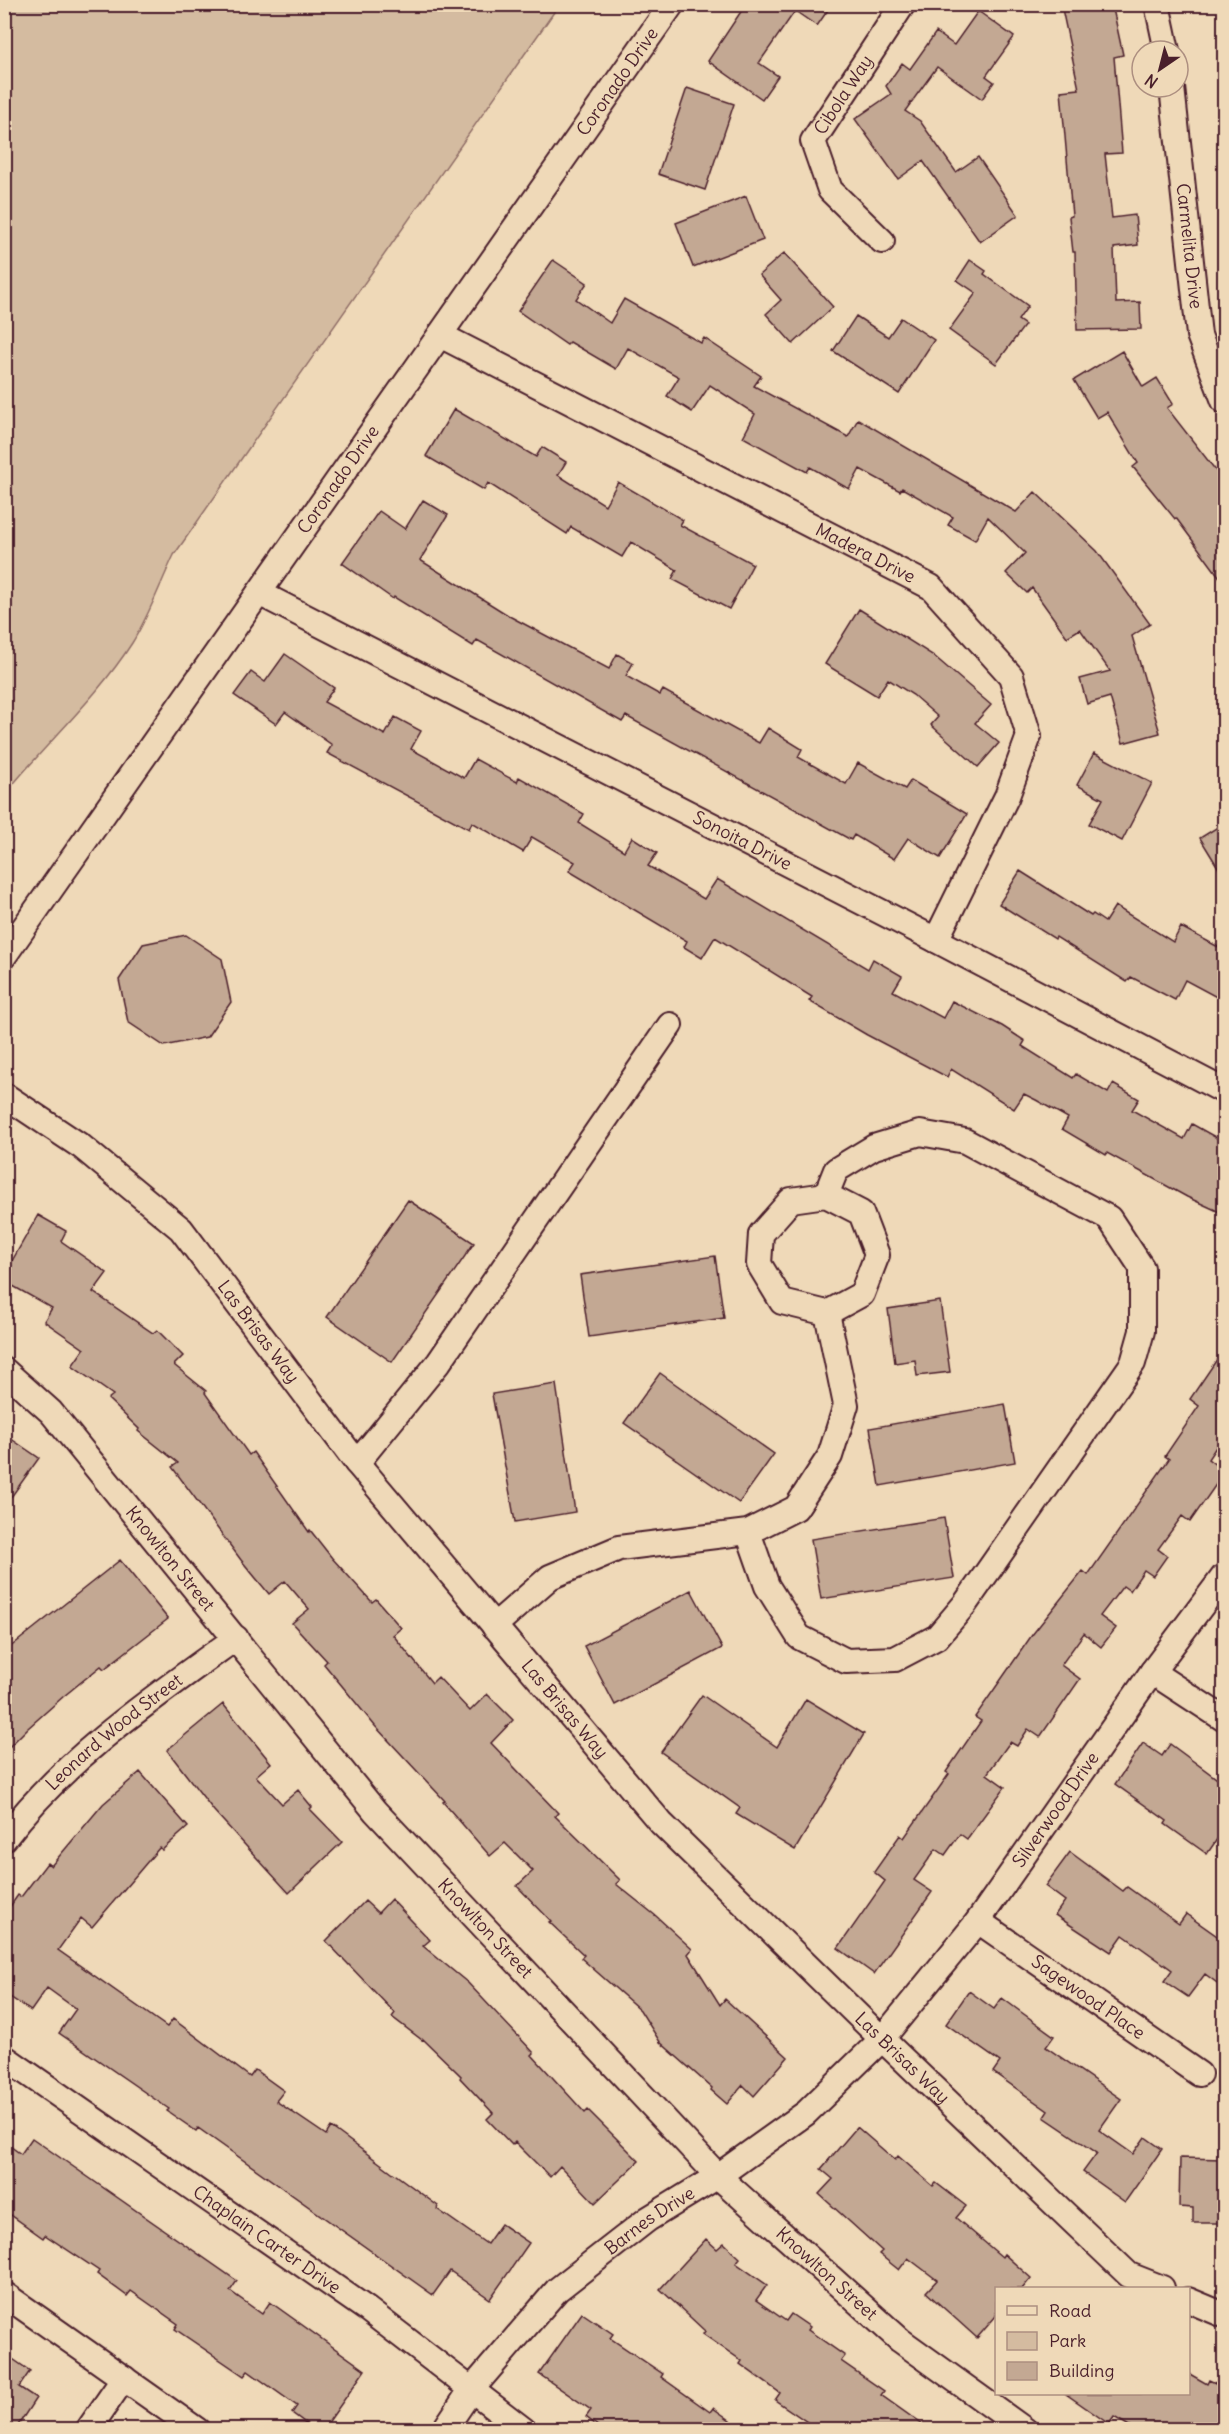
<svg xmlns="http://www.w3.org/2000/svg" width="1229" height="2434" font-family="Delius,sans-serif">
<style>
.green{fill:#d4bba0;stroke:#8f6d66;stroke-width:1.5}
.building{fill:#c3a893;stroke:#4a1f2b;stroke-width:1.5}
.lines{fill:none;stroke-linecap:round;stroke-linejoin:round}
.minor-casing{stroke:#4a1f2b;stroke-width:28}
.minor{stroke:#efd9b8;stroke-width:24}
.labels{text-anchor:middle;stroke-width:5;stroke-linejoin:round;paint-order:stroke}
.street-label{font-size:18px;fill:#4a1f2b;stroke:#efd9b8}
</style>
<rect width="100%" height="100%" fill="#efd9b8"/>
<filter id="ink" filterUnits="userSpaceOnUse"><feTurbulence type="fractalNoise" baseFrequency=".0167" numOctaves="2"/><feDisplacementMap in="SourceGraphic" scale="12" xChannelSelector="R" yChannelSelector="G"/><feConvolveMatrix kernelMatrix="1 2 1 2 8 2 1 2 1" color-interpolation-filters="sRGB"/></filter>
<g filter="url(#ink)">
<path class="green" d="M5 4 559 5 174 555C160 584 149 616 132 643 97 698 46 743 5 794Z"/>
<path class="building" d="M746 4H832L817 26 795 11 759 63 778 76 762 99 708 61Z
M1061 4H1112L1123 55 1114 57 1122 153 1105 154 1112 218 1135 215 1138 245 1114 248 1116 303 1140 302 1141 329 1077 330 1075 252H1073L1069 217 1072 216 1061 91 1079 89Z
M978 11 1014 37 986 76 994 82 982 99 937 67 905 111 920 121 956 172 978 157 1018 215 980 242 923 161 898 179 855 119 891 94 886 86 902 63 910 69 936 32 954 45Z
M687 88 734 104 705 190 658 174Z
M746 196 763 240 693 267 676 223Z
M784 253 833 307 793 344 766 314 781 300 759 275Z
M553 260 587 283 576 299 610 323 624 299 701 343 704 338 761 376 754 386 848 437 858 419 1016 512 1035 492 1097 551 1150 624 1132 636 1160 733 1123 743 1110 697 1087 704 1080 679 1110 671 1080 629 1067 637 1032 588 1027 593 1006 573 1025 553 988 517 975 540 948 525 953 517 902 488 900 491 860 469 849 489 810 467 807 472 743 437 755 414 710 385 692 412 667 396 679 377 628 348 616 369 570 342 567 345 518 311Z
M970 260 986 271 984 274 1028 306 1018 320 1025 325 996 364 949 330 976 293 957 280Z
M856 316 888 337 901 318 934 340 899 394 833 351Z
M1122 351 1143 387 1157 378 1173 404 1167 408 1224 481V583L1176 518 1175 519 1133 467 1138 463 1107 412 1097 418 1074 380Z
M454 409 536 457 542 447 566 462 558 475 605 505 618 482 683 520 680 525 753 564 729 609 672 579 677 570 631 542 622 557 571 527 567 534 488 483 484 490 426 456Z
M423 500 448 515 420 560 511 617 609 669 617 654 633 663 626 676 660 695 663 690 759 743 768 728 802 749 798 757 846 784 858 763 905 789 911 780 967 814 940 858 908 838 894 859 854 835 851 840 626 716 622 722 477 640 473 646 394 597 393 599 342 563 379 511 405 529Z
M859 609 934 656 991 705 975 723 999 743 978 767 931 725 938 717 913 695 888 679 877 696 825 664Z
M285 654 334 688 324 702 385 735 395 717 421 731 411 749 464 778 475 759 517 782 519 777 584 814 579 823 624 851 632 837 657 853 648 866 704 899 717 879 868 969 873 959 902 976 893 991 943 1018 952 1001 1002 1026 1025 1041 1022 1046 1073 1078 1076 1074 1108 1093 1113 1084 1139 1099 1132 1110 1184 1139 1192 1124 1224 1142V1214L1187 1197 1107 1153 1106 1155 1062 1129 1068 1118 1036 1100 1024 1094 1014 1109 951 1069 947 1077 867 1035 809 1001 812 997 715 937 702 958 684 947 687 941 569 871 575 862 532 837 523 852 472 822 469 829 327 753 332 745 285 712 276 724 234 695 251 672 265 682Z
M1094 753 1152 783 1122 841 1089 824 1103 799 1077 785Z
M1224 823V877L1200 838Z
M1020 871 1091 916 1093 914 1105 922 1115 906 1173 942 1181 927 1224 950V1001L1185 980 1175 1000 1131 977 1127 982 1056 937 1055 939 999 904Z
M186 935 222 959 231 1002 207 1037 164 1046 128 1022 119 980 143 944Z
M408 1200 474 1243 392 1362 327 1317Z
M38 1215 66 1231 61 1241 107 1273 93 1292 153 1333 157 1330 183 1356 174 1365 206 1391 205 1393 249 1455 253 1452 309 1532 310 1530 332 1558 372 1602 376 1599 401 1628 393 1635 432 1683 438 1677 470 1711 487 1694 513 1720 491 1743 558 1813 555 1816 620 1880 616 1884 656 1916 692 1949 688 1954 720 2005 725 1999 788 2057 754 2096 743 2085 727 2104 711 2090 712 2088 660 2042 640 2010 581 1958 584 1955 549 1922 551 1921 517 1886 533 1871 505 1843 490 1856 443 1802 445 1801 375 1726 324 1664 327 1661 292 1623 309 1609 285 1581 269 1594 241 1560 172 1467 178 1463 138 1431 139 1429 108 1399 113 1395 72 1366 84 1349 44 1321 52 1308 4 1281V1275Z
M715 1256 724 1318 589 1337 580 1275Z
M940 1301 950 1372 917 1376 915 1360 895 1363 888 1309Z
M1224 1349V1435L1208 1459 1224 1471V1473L1190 1522 1182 1516 1158 1549 1167 1556 1153 1576 1144 1570 1130 1591 1123 1586 1100 1616 1116 1628 1101 1647 1084 1633 1061 1665 1080 1679 1040 1737 1028 1729 1017 1746 1010 1742 987 1774 1005 1787 967 1839 960 1834 945 1855 936 1849 914 1880 932 1892 874 1974 838 1948 885 1881 874 1872 900 1835 904 1838 949 1774 946 1772 981 1721 975 1717 1032 1635 1083 1571 1088 1575 1169 1459 1165 1456 1199 1406 1190 1399Z
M660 1373 774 1454 739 1503 624 1423Z
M556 1384 575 1512 515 1522 492 1394Z
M1005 1404 1015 1462 880 1486 870 1428Z
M4 1434 39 1458 4 1507Z
M944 1518 954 1578 821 1599 811 1539Z
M120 1560 168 1619 104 1669 101 1666 64 1696 28 1728 4 1752V1652Z
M691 1590 722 1648 615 1705 584 1646Z
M702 1695 777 1747 806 1699 864 1734 795 1850 736 1814 740 1808 661 1752Z
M223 1704 271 1763 256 1776 282 1804 298 1790 312 1807 310 1809 342 1842 289 1893 214 1811 167 1750Z
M1143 1743 1162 1756 1170 1744 1224 1784V1829L1207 1854 1165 1824 1167 1821 1115 1784Z
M140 1772 188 1827 162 1850 160 1847 92 1927 81 1918 58 1950 167 2027 173 2019 250 2077 255 2070 284 2091 276 2101 326 2135 331 2127 438 2206 437 2209 487 2244 501 2224 529 2243 490 2299 450 2271 433 2295 198 2128 196 2131 167 2111 169 2109 59 2033 76 2009 47 1988 31 2011 4 1993V1915L18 1895 21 1897 47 1863 51 1866 103 1804Z
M1070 1852 1123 1891 1127 1887 1179 1924 1186 1914 1224 1941V1988L1205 1974 1188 1997 1164 1981 1172 1970 1123 1935 1111 1952 1055 1915 1065 1901 1045 1886Z
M391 1899 430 1940 423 1946 468 1983 534 2053 532 2055 585 2113 588 2110 639 2161 595 2203 560 2166 550 2177 515 2142 512 2145 487 2119 493 2113 460 2078 461 2076 423 2039 422 2040 392 2017 395 2013 326 1941 365 1901 378 1913Z
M969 1991 994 2009 1002 1998 1021 2012 1054 2036 1046 2047 1121 2099 1099 2130 1133 2154 1145 2137 1162 2149 1125 2202 1083 2172 1097 2153 1044 2117 1048 2111 993 2072 1000 2062 946 2024Z
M857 2127 895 2160 898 2156 933 2186 936 2183 966 2206 956 2218 1002 2257 1004 2254 1031 2278 1022 2289H996V2316L977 2338 926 2292 937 2280 908 2258 899 2270 879 2254 882 2251 819 2194 833 2179 821 2169Z
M32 2138 237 2281 230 2291 262 2314 270 2302 365 2370 323 2430H315L292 2413 297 2406 248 2371 244 2376 175 2329 178 2324 131 2291 127 2296 97 2274 99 2271 45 2235 43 2238 4 2210V2142L21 2154Z
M1180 2158 1224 2159V2208H1222V2223H1193V2208L1179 2207Z
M706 2239 717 2249 724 2243 740 2258 736 2263 767 2285 756 2300 786 2321 791 2314 810 2327 808 2330 845 2356 841 2361 884 2391 881 2395 930 2430H819L775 2400 780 2393 740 2364 742 2361 703 2334 705 2331 660 2289Z
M582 2313 613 2334 610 2338 663 2374 661 2377 710 2412 713 2408 744 2430H603L586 2417 591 2410 539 2374Z
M4 2353 30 2371 19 2387 36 2398 15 2430H4Z
M1188 2373 1207 2384 1209 2380 1224 2387V2430H1136L1114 2417 1109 2424 1066 2394H1188Z"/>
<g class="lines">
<g class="minor-casing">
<g id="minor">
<path d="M1157 4 1167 51"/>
<path id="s1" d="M1172 87 1199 335 1224 401"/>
<path id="s2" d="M882 241 830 190 813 141 903 4"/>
<path id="s3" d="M440 335 931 587 1011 676 1029 736 1007 796 936 940"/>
<path id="s4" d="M259 593 936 940 1224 1091"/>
<path id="s5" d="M4 956 672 4"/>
<path id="s6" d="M4 1095 82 1147 181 1229 357 1463 661 1823 882 2039 1129 2275 1162 2288"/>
<path d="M826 1195 861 1213 877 1255 862 1294 827 1313 782 1302 759 1264 761 1234 791 1200Z"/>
<path id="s7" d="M4 1370 51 1412 375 1811 718 2176 900 2340 1025 2430"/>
<path d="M357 1463 439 1362 670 1025"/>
<path d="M748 1532 767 1586 799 1637 846 1661 895 1659 937 1637 965 1604 1133 1363 1142 1331V1268L1109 1218 965 1141 920 1133 874 1147 836 1170 826 1195"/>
<path d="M494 1626 550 1577 619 1548 748 1532 796 1508 830 1456 846 1405 827 1313"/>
<path d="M1152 1672 1224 1719"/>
<path id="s8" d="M4 1839C66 1757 154 1697 236 1638"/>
<path id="s9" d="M978 1921 1199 2074"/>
<path id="s10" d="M4 2057 368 2310 524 2430"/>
<path d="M4 2294 197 2430"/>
<path d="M1188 2300 1224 2315"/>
<path d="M88 2430 124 2378"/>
<path id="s11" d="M444 2430 471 2390 557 2290 648 2219 718 2176 806 2113 882 2039 978 1921 1152 1672 1224 1576"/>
</g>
</g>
<use href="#minor" class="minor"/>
</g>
</g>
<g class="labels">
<g class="street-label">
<text dy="6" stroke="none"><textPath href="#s5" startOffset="1068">Coronado Drive</textPath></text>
<text dy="6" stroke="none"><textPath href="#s2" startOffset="180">Cibola Way</textPath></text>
<text dy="6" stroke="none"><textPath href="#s1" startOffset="160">Carmelita Drive</textPath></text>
<text dy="6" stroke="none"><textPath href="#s5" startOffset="582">Coronado Drive</textPath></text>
<text dy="6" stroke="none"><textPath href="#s3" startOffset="478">Madera Drive</textPath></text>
<text dy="6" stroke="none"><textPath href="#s4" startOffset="543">Sonoita Drive</textPath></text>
<text dy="6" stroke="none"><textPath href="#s6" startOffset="351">Las Brisas Way</textPath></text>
<text dy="6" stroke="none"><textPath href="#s7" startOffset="252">Knowlton Street</textPath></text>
<text dy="6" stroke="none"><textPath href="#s6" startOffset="837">Las Brisas Way</textPath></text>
<text dy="6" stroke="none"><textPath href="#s8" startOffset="154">Leonard Wood Street</textPath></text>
<text dy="6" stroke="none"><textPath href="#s11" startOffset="880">Silverwood Drive</textPath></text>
<text dy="6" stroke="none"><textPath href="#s7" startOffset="738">Knowlton Street</textPath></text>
<text dy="6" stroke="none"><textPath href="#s9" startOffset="134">Sagewood Place</textPath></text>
<text dy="6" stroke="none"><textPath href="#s6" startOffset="1323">Las Brisas Way</textPath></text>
<text dy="6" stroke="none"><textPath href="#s11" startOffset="296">Barnes Drive</textPath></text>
<text dy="6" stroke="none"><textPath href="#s10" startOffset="320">Chaplain Carter Drive</textPath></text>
<text dy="6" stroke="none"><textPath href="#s7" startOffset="1224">Knowlton Street</textPath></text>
</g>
</g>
<rect width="1229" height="2434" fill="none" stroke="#efd9b8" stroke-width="24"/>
<rect x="12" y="12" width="1205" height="2410" fill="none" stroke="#4a1f2b" stroke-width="2" filter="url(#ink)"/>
<rect x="995" y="2287" width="195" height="108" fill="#efd9b8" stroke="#ad8f80" stroke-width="1.5"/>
<rect x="1007" y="2306" width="30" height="9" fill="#efd9b8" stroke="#ad8f80" stroke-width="1.5"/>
<text x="1049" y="2317" font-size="18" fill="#4a1f2b">Road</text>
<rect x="1007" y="2332" width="30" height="18" fill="#d4bba0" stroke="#ad8f80" stroke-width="1.5"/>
<text x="1049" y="2347" font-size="18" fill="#4a1f2b">Park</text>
<rect x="1007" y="2362" width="30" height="18" fill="#c3a893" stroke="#ad8f80" stroke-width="1.5"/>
<text x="1049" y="2377" font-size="18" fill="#4a1f2b">Building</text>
<g transform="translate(1160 69) rotate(215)"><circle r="28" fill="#efd9b8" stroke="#ad8f80" stroke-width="1.5"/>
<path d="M0-4.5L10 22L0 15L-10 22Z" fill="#4a1f2b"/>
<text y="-9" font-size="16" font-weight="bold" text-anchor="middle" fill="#4a1f2b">N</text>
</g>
</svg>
